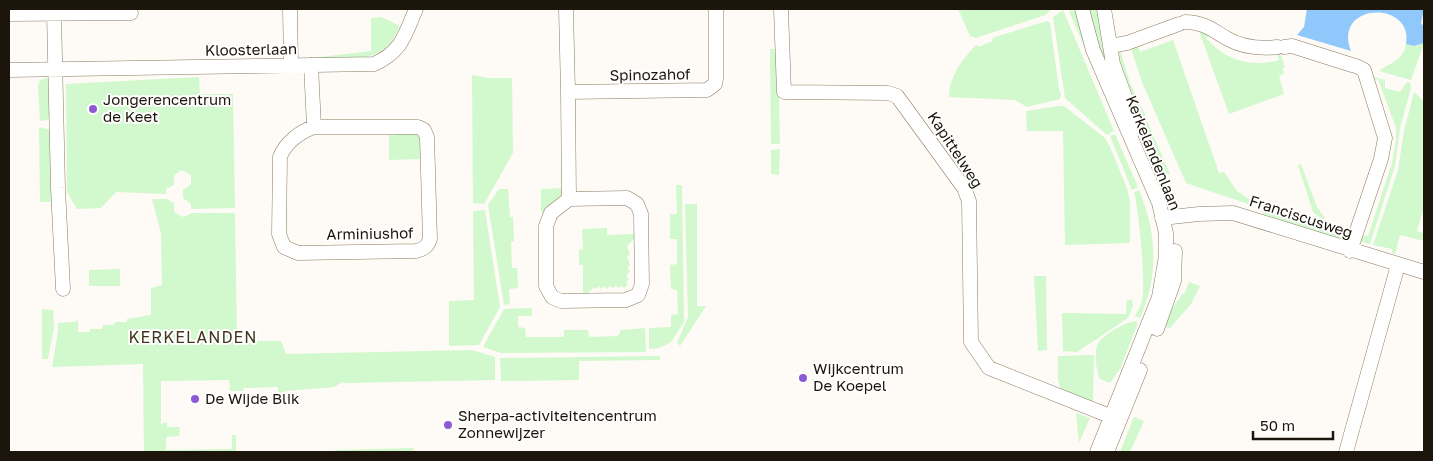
<svg xmlns="http://www.w3.org/2000/svg" width="1433" height="461" font-family="'Golos Text',sans-serif">
<style>
.green{fill:#d1f9cd}
.water{fill:#90c8fc}
.lines{fill:none;stroke-linecap:round;stroke-linejoin:round}
.minor-casing{stroke:#8c7b61;stroke-width:15}
.minor{stroke:#fff;stroke-width:14}
.poi-dot{fill:#8e5ad3;stroke:#fff;stroke-width:2}
.labels{text-anchor:middle;stroke-width:4;stroke-linejoin:round;paint-order:stroke}
.street-label{font-size:15px;fill:#1c150b;stroke:#fff}
.poi-label{font-size:15px;fill:#1c150b;stroke:#fff;text-anchor:start}
.neighbourhood-label{font-size:16px;letter-spacing:1px;fill:#45351d;stroke:#fff}
</style>
<rect width="100%" height="100%" fill="#fefaf5"/>
<path class="green" d="M958 9H1052L1045 15 976 38 970 36Z
M1088 9H1099L1107 63H1105L1096 40Z
M1063 10 1114 131 1107 135 1065 98 1053 17Z
M1078 10 1123 127 1119 128 1069 11Z
M381 17 400 26C397 32 394 38 390 43 373 65 336 58 311 58L371 51V18Z
M1047 21 1050 23 1059 89 1061 95 1060 99 1027 107 1015 100 949 97C949 77 962 60 975 46L978 45V47L993 41 992 38Z
M1205 30 1209 34 1206 38C1224 60 1252 68 1279 60L1277 53 1280 52 1285 67 1282 68 1284 74 1279 76 1284 94 1229 114 1199 31Z
M1173 40 1219 173 1224 172 1237 191 1252 201 1251 205 1186 183 1142 82 1130 45 1137 44 1140 52Z
M1424 43 1411 80 1379 71C1391 62 1403 61 1406 44L1414 46Z
M770 49H778L780 144H771Z
M1114 50H1120L1130 83 1146 117 1137 121Z
M472 75 488 78H512L513 153 484 204 473 203Z
M199 77 200 94H233L235 208 191 209V204L183 198V190L191 184V175L182 170 174 175V185L166 189V194L116 192 101 208 77 209 67 192 66 84Z
M1374 77 1385 80V88L1400 92 1407 82 1410 83 1411 88 1400 128 1395 166 1370 244 1359 241 1362 235 1368 236 1392 163 1396 139V128L1378 79 1372 81V78Z
M48 78 50 117 47 120 40 121 38 86 40 80Z
M1414 92 1424 101V206L1417 231 1424 233V241L1400 235 1395 254 1392 253V249L1373 245 1398 170 1404 131Z
M1058 106H1064L1105 138 1110 147 1127 188 1130 202V243L1065 245 1063 131H1027L1026 111Z
M1147 121 1170 174 1161 177 1138 125Z
M39 127 50 130 52 202H40Z
M396 132H412L420 137 422 152H420V159L389 160V135H396Z
M1115 134 1138 187 1132 190 1110 136Z
M780 149 779 175 771 174V150Z
M1301 164 1317 207 1325 218 1323 220 1313 212 1298 165Z
M676 185H682L684 322 671 342 659 348 649 349V328L671 327V315L678 314 677 290 671 289 670 265 677 264V239H670V214H677Z
M564 188 563 195 544 214 541 211V189Z
M499 189H508L510 217H513L514 241 511 242 512 268H517L518 288 509 289 510 304 504 305 488 205Z
M1139 190C1157 233 1159 275 1140 318L1135 316C1137 311 1141 306 1142 301 1146 284 1139 211 1134 192Z
M152 199H167L174 203V212L183 217 192 213H235L237 341H281L286 354 472 350 495 357V380L344 383 342 382 334 387 285 391V394H278V387L244 388 243 391H230L229 380 161 381V424L167 422V427H180L179 436 166 437V450L232 449V435H236V452H144L143 364 52 367 58 331V323L74 322 78 320V332H90V329H102L103 325H114L115 322H127V319L151 315V288L162 285 161 233Z
M685 204H697V306H706L680 346 677 343 688 317Z
M1264 209 1349 238 1345 241 1263 214Z
M485 210 500 307 479 345 449 346V301L474 300 473 211Z
M607 228V235L634 234V239L627 246 630 254 627 257 630 265 627 268 630 271 626 276 629 279 626 282 628 284 624 288 621 286 618 288 616 286 612 288 610 286 607 289 604 286 601 289 599 286 596 289 594 287 588 293H583V265H579V250L583 249 582 229Z
M120 269V286H89V270Z
M1034 276H1046L1047 350 1038 351Z
M1189 282 1200 286 1191 304 1170 328 1161 326 1182 294H1184Z
M1127 300H1132L1133 306 1128 318 1077 352 1063 351 1062 313 1126 314Z
M532 308V316H518V327L525 328 526 337H564V330H588L589 337 618 336 621 330 645 328 646 352 501 353 483 347 504 309Z
M42 309 53 310 54 328 48 359H42Z
M1135 321 1138 323 1120 369 1110 383 1100 379C1096 372 1094 351 1098 344 1102 335 1126 322 1135 321Z
M1094 355 1093 402 1061 390 1058 380V356Z
M660 356V360L579 361V380L501 381 500 358Z
M1076 413 1090 418 1079 443Z
M1134 417 1144 421 1130 452H1120Z
M414 448 413 452H335V450Z"/>
<path class="water" d="M1307 9H1424L1421 23 1424 27V43L1414 46 1406 44C1414 0 1332 2 1351 51L1297 35 1304 27Z"/>
<g class="lines">
<g class="minor-casing">
<path id="minor" d="M290 9 291 65
M566 9 568 92 707 90 715 84 716 79V9
M781 9 784 92 888 93 897 96 964 188 969 201 971 342 989 368 1120 420
M1082 9 1093 50 1159 203 1166 233V256L1159 297 1097 452
M1104 9 1113 64 1137 129
M9 14 131 13
M54 14 58 188 63 289
M1185 22C1204 22 1212 30 1228 39 1244 48 1260 49 1278 47
M1110 46 1127 43 1179 24
M1284 47 1292 46 1352 65
M311 65 314 127
M9 70 374 64C402 52 405 34 416 9
M568 92 569 199
M314 127H418L424 130 427 137 430 239C427 247 424 249 416 251L298 253 284 247 279 234 280 157C285 143 301 131 314 127Z
M627 198 637 204 641 214 642 284 638 295 626 300 561 301 552 297 546 286V226L551 213 569 199Z
M1162 218 1199 214 1233 213 1424 272
M1350 251 1381 159 1385 138 1364 70 1356 66
M1157 329 1174 281 1175 251
M1107 452 1140 370
M1346 452 1398 265"/>
</g>
<use href="#minor" class="minor"/>
</g>
<g class="poi-dot">
<circle cx="93" cy="109" r="5"/>
<circle cx="803" cy="378" r="5"/>
<circle cx="195" cy="399" r="5"/>
<circle cx="448" cy="425" r="5"/>
</g>
<g class="labels">
<g class="street-label">
<text transform="translate(251 50) rotate(-1)" y="5">Kloosterlaan</text>
<text transform="translate(650 75) rotate(-1)" y="5">Spinozahof</text>
<text transform="translate(955 150) rotate(57)" y="5">Kapittelweg</text>
<text transform="translate(1153 153) rotate(68)" y="5">Kerkelandenlaan</text>
<text transform="translate(1301 217) rotate(18)" y="5">Franciscusweg</text>
<text transform="translate(370 234) rotate(-1)" y="5">Arminiushof</text>
</g>
<g class="poi-label">
<text x="103" y="105">Jongerencentrum<tspan x="103" dy="17">de Keet</tspan></text>
<text x="813" y="374">Wijkcentrum<tspan x="813" dy="17">De Koepel</tspan></text>
<text x="205" y="404">De Wijde Blik</text>
<text x="458" y="421">Sherpa-activiteitencentrum<tspan x="458" dy="17">Zonnewijzer</tspan></text>
</g>
<g class="neighbourhood-label">
<text x="193" y="343">KERKELANDEN</text>
</g>
</g>
<rect width="1433" height="461" fill="none" stroke="#1c150b" stroke-width="20"/>
<path d="M1253 431v8h80v-8" fill="none" stroke="#1c150b" stroke-width="2.5"/>
<text x="1260" y="431" font-size="15" fill="#1c150b" stroke="#ffffff" stroke-width="4" paint-order="stroke">50 m</text>
</svg>
